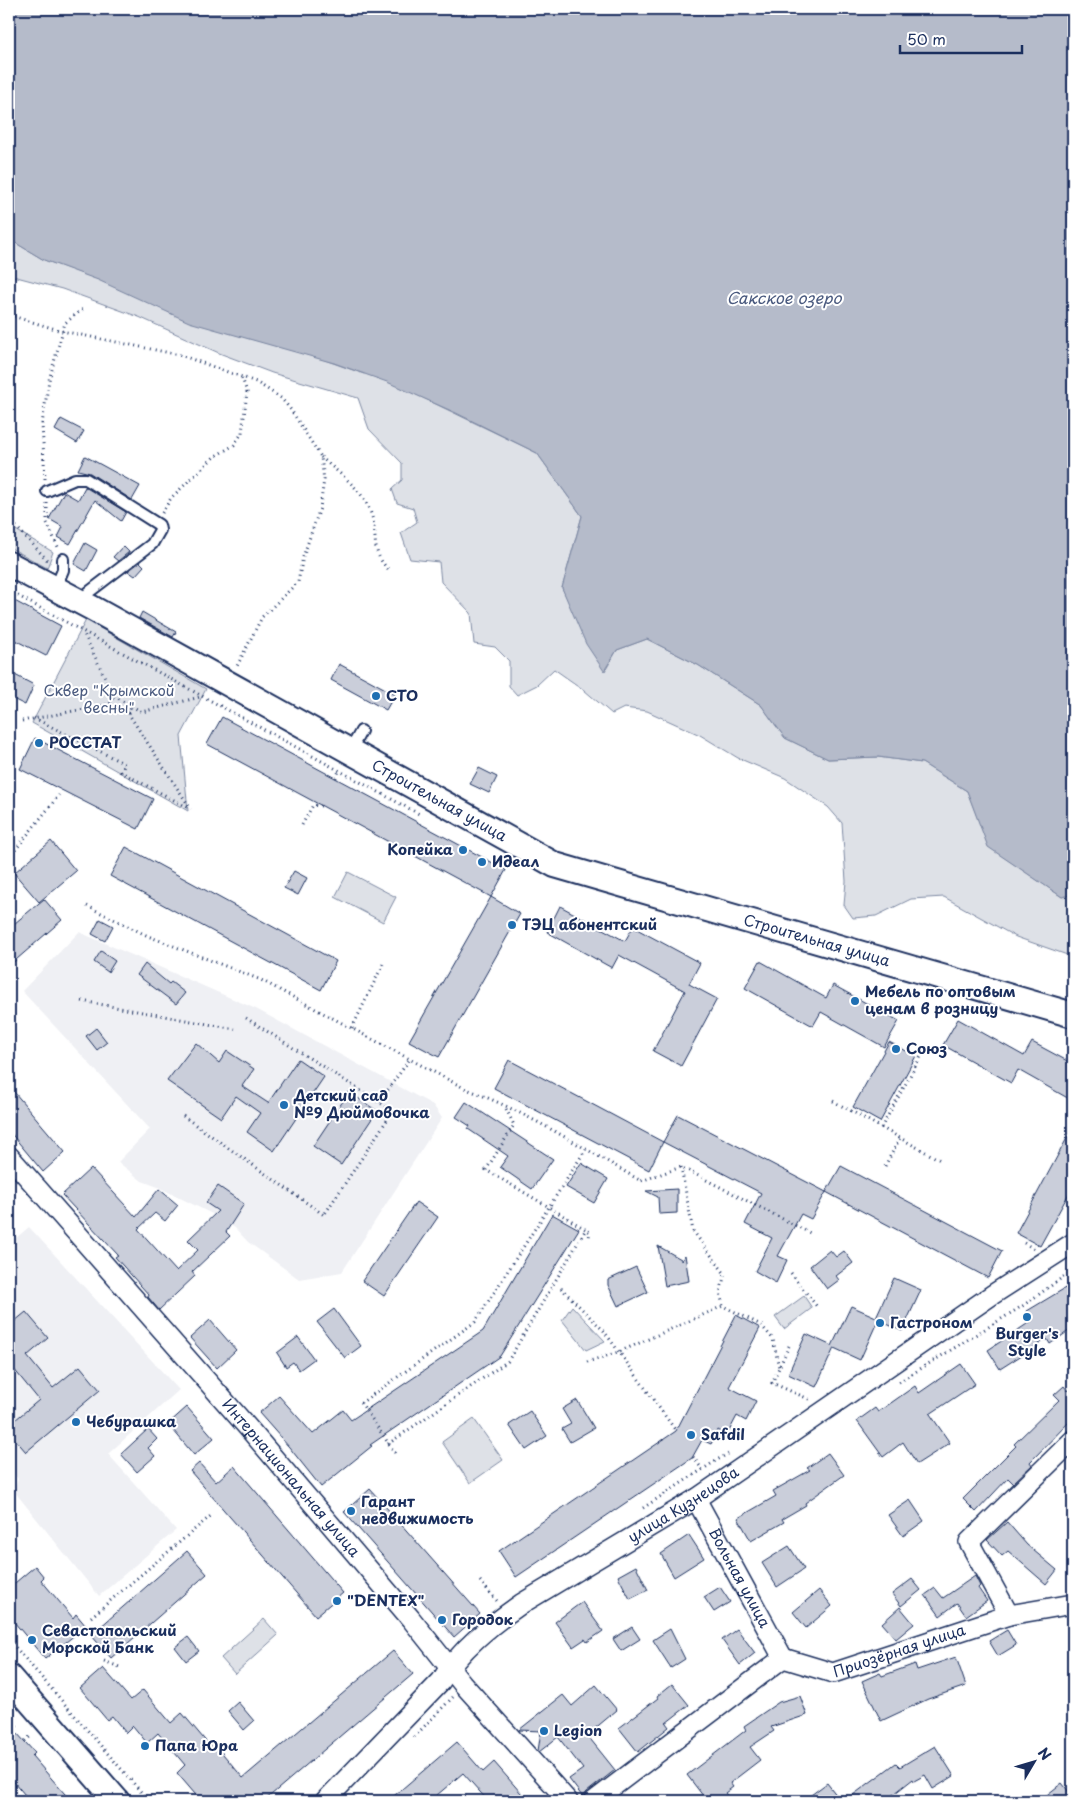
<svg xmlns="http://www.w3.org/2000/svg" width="1082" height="1810" font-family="'Playpen Sans',sans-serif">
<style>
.built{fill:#eff0f4}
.green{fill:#dee1e7;stroke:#7c88a2}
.water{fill:#b5bbca;stroke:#77839f}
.building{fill:#caceda;stroke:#1b2f5e}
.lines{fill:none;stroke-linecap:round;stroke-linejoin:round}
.service-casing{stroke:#1b2f5e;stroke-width:14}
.minor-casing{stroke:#1b2f5e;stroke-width:22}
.tertiary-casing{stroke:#1b2f5e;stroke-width:28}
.path{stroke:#1b2f5e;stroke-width:3;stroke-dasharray:1 4;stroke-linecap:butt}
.service{stroke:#fff;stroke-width:10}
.minor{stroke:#fff;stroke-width:19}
.tertiary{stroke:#fff;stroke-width:24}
.poi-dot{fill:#1f6fb2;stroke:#fff;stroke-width:2}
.labels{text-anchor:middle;stroke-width:4;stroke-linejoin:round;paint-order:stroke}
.park-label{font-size:15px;fill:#4c5c80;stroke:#fff}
.poi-label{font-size:15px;font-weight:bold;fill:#1b2f5e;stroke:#fff;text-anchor:start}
.street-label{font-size:15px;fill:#1b2f5e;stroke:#fff}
.water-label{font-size:16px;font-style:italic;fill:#49597e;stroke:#fff}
</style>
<rect width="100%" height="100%" fill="#fff"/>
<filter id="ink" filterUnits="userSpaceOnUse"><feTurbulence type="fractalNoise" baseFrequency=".02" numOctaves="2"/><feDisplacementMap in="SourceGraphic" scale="10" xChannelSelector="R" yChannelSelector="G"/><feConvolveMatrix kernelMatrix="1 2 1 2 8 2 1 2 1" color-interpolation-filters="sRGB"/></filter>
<g filter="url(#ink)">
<path class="built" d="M79 932 256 1009 433 1105 442 1118 342 1272 299 1279 248 1242 235 1228 212 1214 158 1187 142 1181 118 1162 150 1129 22 991Z
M29 1227 179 1390 108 1454 176 1530 99 1596 14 1491 18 1479 9 1468V1244Z"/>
<path class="green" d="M9 239 44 260 364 374 420 341 413 393 537 453 582 516 562 588 605 671 617 650 647 639 698 665 761 705 785 738 828 759 878 757 922 763 967 791 989 847 1062 897 1073 894V957L1016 937 944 897 911 899 876 916 853 918 844 905 846 881 842 823 828 807 785 778 738 758 700 735 647 711 624 708 612 714 584 690 554 669 537 685 517 695 509 686V661L495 647 474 644 471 613 441 582 439 562 410 559 401 533 417 522 413 508 397 503 392 489 402 480V463L369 429 358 398 272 373 219 353 139 317 62 289 9 275Z
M9 526 53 552 47 568 9 547Z
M86 620 206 689 181 736 188 811 32 723Z
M348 872 396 897 383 922 335 897Z
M804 1296 812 1308 784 1329 775 1317Z
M572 1306 605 1341 586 1350 562 1320Z
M474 1419 503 1460 470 1483 442 1442Z
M264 1619 278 1635 235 1674 221 1658Z"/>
<path class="water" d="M9 9H1073V894L1062 897 988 847 967 791 922 763 878 757 828 759 785 738 761 705 698 665 647 639 617 650 604 671 586 644 562 588 582 516 537 453 456 413 387 382 334 363 189 322 98 280 44 260 9 239Z"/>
<path class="building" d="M61 419 84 431 77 443 55 430Z
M85 456 140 486 132 500 90 473 78 470Z
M85 487 126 512 121 521 95 500 70 544 58 537 63 527 49 519 64 492 78 500Z
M85 543 97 550 86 571 74 564Z
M123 546 129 552 118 561 113 557Z
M140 562 144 566 135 576 128 571Z
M9 598 61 626 46 656 9 637Z
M142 612 176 632 173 637 139 618Z
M339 664 395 694 386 710 331 680Z
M13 674 34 685 25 705 9 697V682Z
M222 717 506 870 491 897 207 744Z
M35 738 153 799 138 829 20 769Z
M479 768 497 777 489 793 470 784Z
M51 841 76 871 39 902 14 873Z
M126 847 336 961 321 990 110 876Z
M294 871 307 878 298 895 284 888Z
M491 897 520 914 439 1057 409 1041Z
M44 899 62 920 9 966V928Z
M560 906 625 941 633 927 700 963 689 984 717 999 681 1066 653 1051 685 991 619 955 612 968 547 932Z
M100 919 113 926 105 941 92 934Z
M101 951 115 961 108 972 94 962Z
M760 961 826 998 833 985 899 1021 884 1047 821 1012 813 1026 745 988Z
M145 964 169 984 171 982 185 993 176 1004 137 975Z
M958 1019 1024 1056 1032 1042 1073 1064V1101L1018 1070 1011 1083 943 1045Z
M96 1028 107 1042 97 1050 86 1036Z
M889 1042 916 1056 880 1122 853 1107Z
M196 1043 219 1063 227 1051 254 1069 242 1086 268 1103 298 1059 324 1077 274 1151 247 1132 260 1113 236 1096 221 1118 167 1081Z
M509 1060 663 1142 649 1170 494 1088Z
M9 1086 65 1152 43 1172 9 1131Z
M349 1092 377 1111 341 1165 313 1146Z
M466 1102 553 1159 532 1189 500 1167 508 1156 468 1129 470 1126 456 1117Z
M678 1115 826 1192 811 1219 801 1214 778 1256 787 1260 776 1283 755 1271 772 1238 745 1224 761 1193 663 1142Z
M1073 1127V1186L1040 1246 1016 1233Z
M581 1163 608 1179 594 1203 566 1187Z
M841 1166 1002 1251 988 1278 826 1192Z
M91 1168 136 1217 159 1189 178 1205 165 1221 155 1213 138 1229 176 1271 198 1250 188 1240 218 1211 206 1203 218 1186 244 1204 226 1232 230 1236 192 1272 195 1276 159 1310 148 1297 149 1295 115 1257 118 1255 62 1195Z
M677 1189V1213L659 1214 658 1197 646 1191Z
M416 1202 438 1217 384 1296 362 1281Z
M552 1214 579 1229 500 1356 370 1445 372 1446 321 1487 289 1447 259 1413 279 1396 313 1434 343 1410 351 1420 483 1331Z
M658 1246 681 1259V1261L685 1255 689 1281 665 1286Z
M830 1250 836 1257 844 1251 853 1263 836 1276 839 1280 827 1289 810 1266Z
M636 1267 648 1292 618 1306 608 1285V1280Z
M894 1278 921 1290 902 1331 878 1320 860 1360 834 1348 816 1387 788 1374 806 1334 832 1346 851 1306 876 1317Z
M1067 1287 1073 1296V1328L1050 1344 1047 1339 1000 1369 988 1350 1033 1320 1027 1311Z
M334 1309 361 1346 345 1358 317 1322Z
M26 1312 48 1338 27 1356 53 1388 80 1366 100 1390 26 1452 9 1432V1425L39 1400 9 1363V1326Z
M736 1315 760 1328 729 1387 756 1401 746 1421 737 1416 727 1435 718 1430 711 1444 702 1440 692 1458 516 1577 499 1551 676 1431Z
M210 1320 236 1350 217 1368 190 1338Z
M298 1337 314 1359 299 1370 293 1362 286 1367 277 1353Z
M961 1364 975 1384 930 1414 950 1443 917 1464 903 1442 883 1457 857 1421 875 1408 878 1412 915 1386 919 1393Z
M1073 1385V1418L1030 1462 1032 1465 1013 1483 1008 1478 976 1512 963 1499 1016 1446 1014 1444 1059 1400 1054 1395 1064 1386 1068 1391Z
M577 1400 594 1428 570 1442 562 1429 571 1424 562 1409Z
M187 1407 214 1438 194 1455 168 1424Z
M530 1411 547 1436 526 1450 509 1425Z
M148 1429 157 1439 148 1448 155 1456 137 1472 121 1454Z
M828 1453 844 1475 805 1503 806 1505 782 1519 784 1522 751 1541 738 1518 776 1496 773 1491 810 1470 807 1468Z
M199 1463 216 1482 234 1466 343 1593 316 1616 190 1471Z
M370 1489 480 1614 454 1637 344 1512Z
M910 1500 924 1521 903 1536 888 1515Z
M1007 1522 1027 1545 1057 1570 1046 1584 1008 1551 1002 1556 987 1540Z
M689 1535 704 1558 674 1577 661 1554Z
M789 1546 804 1569 777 1587 762 1563Z
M187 1551 207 1574 111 1658 91 1635Z
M35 1566 44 1577 41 1580 73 1618 76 1614 86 1626 45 1659 9 1616V1588Z
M636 1566 648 1590 630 1599 618 1576Z
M975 1576 980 1586 978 1588 987 1601 966 1616 957 1603 940 1616 925 1595 935 1588 943 1598Z
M912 1579 921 1590 901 1606 892 1594Z
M720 1587 730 1602 714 1612 704 1597Z
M819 1590 832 1606 806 1628 793 1612Z
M582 1602 603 1631 587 1642 585 1639 573 1647 555 1622Z
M900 1607 914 1624 896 1639 882 1623Z
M632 1627 640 1639 621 1651 613 1639Z
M670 1629 685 1659 671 1668 653 1640Z
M737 1629 755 1653 740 1665 722 1640Z
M1007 1630 1016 1645 998 1656 989 1641Z
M188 1637 199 1651 186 1661 175 1647Z
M393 1651 413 1674 264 1801H201L177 1773 185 1765 158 1733 147 1743 133 1726 126 1733 112 1716 107 1720 80 1688 103 1668 131 1700 143 1690 171 1723 182 1713 209 1745 213 1742 243 1778Z
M956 1657 966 1686 928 1699 881 1721 862 1681 880 1673 882 1676 915 1664 917 1670Z
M672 1684 689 1705 666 1723 669 1727 638 1752 619 1728 658 1698 657 1696Z
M596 1685 617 1710 587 1735 615 1770 582 1796 569 1779 583 1769 558 1737 539 1752 538 1751 541 1731 519 1730 563 1695 572 1706Z
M800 1696 807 1715 771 1727 774 1731 750 1747 760 1760 730 1783 733 1787 725 1793 732 1801H707L687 1775 746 1730 744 1726 779 1702Z
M238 1702 254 1721 244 1730 228 1711Z
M16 1732 35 1753 32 1756 71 1801H30L9 1776V1738Z
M457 1742 483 1772 494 1762 528 1801H488L463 1773 430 1801H388Z
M935 1746 954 1776 933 1789 925 1775 914 1781 913 1779 885 1801H845L896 1763 900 1767Z
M827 1783 841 1801H803Z
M1062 1783 1073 1797V1801H1039Z"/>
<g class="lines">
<g class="service-casing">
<path id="service" d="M47 491 75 479H86L159 525 160 530 152 544 89 592 82 603
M55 589 63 570V559
M350 751 361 731"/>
</g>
<g class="minor-casing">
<g id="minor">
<path id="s1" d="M9 1156 250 1430 411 1619 462 1683 568 1801"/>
<path id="s2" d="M696 1499 783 1658"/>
<path d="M1009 1615 969 1542 1073 1440"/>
<path id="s3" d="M783 1658 833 1673 1009 1615 1073 1604"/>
<path id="s4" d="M325 1801 441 1681C460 1649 491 1625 521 1604L696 1499 992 1295 1073 1243"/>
<path d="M594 1801 783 1658"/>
</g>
</g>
<g class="tertiary-casing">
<g id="tertiary">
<path id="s5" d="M9 564 92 608 555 865 1073 1015"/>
<path d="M9 1677 117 1801"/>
</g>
</g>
<path class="path" d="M9 315 62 331 180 355 256 382 281 398 291 410 321 457 324 480 320 508 303 557 298 582 262 617 237 666
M321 457C339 474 361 487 370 511 380 535 368 548 388 569
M45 479 42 424 49 380 65 323 83 309
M47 503V523L59 549
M162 513 171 498 214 457 234 445 242 433 247 392 242 378
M9 519 50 563
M9 591 419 814
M114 696 142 712 200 697
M110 704 128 713 131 706
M128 713 191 809
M34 718 125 764 121 772 191 809
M22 721 110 704 114 696 83 632
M336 778 339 771
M302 825 313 805 321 806
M9 858 59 795
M87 906 148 936 261 980 464 1088C526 1112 584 1148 641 1181L681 1167 812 1234
M82 1001 235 1029
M352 1028 383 964
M833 1101 940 1160
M379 1102 410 1059
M183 1116 324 1215 393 1111 246 1018
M881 1128 924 1051
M586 1149 549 1207 590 1232 589 1238
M885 1166 900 1138
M681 1167 693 1231 725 1274 720 1292 723 1306
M1024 1243 1034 1249
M791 1273 818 1308
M561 1288 604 1331 676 1431
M789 1346 772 1383 811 1400
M587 1362 619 1352 723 1306 761 1325 773 1339 779 1368
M899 1382 1024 1305 1073 1270
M388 1444 508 1361 586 1229
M395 1453 361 1403 475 1322 549 1207 486 1170 514 1125 505 1107
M693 1457 702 1469
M643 1508 717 1460 728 1454
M480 1581 497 1601
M91 1617 213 1514
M9 1640 149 1801
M104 1661 122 1668
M9 1732 20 1722
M414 1737 453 1697
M25 1741 32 1735"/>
<use href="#service" class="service"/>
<use href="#minor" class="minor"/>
<use href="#tertiary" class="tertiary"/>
</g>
</g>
<g class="poi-dot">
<circle cx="376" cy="696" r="5"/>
<circle cx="39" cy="743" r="5"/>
<circle cx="463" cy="850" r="5"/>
<circle cx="482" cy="862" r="5"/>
<circle cx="512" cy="925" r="5"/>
<circle cx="855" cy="1001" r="5"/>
<circle cx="896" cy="1049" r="5"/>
<circle cx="284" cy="1105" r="5"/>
<circle cx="1027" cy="1317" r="5"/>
<circle cx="880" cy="1323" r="5"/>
<circle cx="76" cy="1422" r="5"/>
<circle cx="691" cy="1435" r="5"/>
<circle cx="351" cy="1511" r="5"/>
<circle cx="337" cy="1601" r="5"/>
<circle cx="442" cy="1620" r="5"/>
<circle cx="32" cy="1640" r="5"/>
<circle cx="544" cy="1731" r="5"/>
<circle cx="145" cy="1746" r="5"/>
</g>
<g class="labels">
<g class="park-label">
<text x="109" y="696">Сквер "Крымской<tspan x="109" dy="17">весны"</tspan></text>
</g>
<g class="poi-label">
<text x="386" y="701">СТО</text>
<text x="49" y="748">РОССТАТ</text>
<text x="453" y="855" text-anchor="end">Копейка</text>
<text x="492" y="867">Идеал</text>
<text x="522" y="930">ТЭЦ абонентский</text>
<text x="865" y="997">Мебель по оптовым<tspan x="865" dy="17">ценам в розницу</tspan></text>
<text x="906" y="1054">Союз</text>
<text x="294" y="1101">Детский сад<tspan x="294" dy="17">№9 Дюймовочка</tspan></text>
<text x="890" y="1328">Гастроном</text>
<text x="1027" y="1339" text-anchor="middle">Burger's<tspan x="1027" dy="17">Style</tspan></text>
<text x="86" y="1427">Чебурашка</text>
<text x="701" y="1440">Safdil</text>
<text x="361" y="1507">Гарант<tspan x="361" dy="17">недвижимость</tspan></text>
<text x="347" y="1606">"DENTEX"</text>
<text x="452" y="1625">Городок</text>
<text x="42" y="1636">Севастопольский<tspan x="42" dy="17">Морской Банк</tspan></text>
<text x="554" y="1736">Legion</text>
<text x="155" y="1751">Папа Юра</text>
</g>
<g class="street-label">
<text dy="5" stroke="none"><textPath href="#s5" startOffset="491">Строительная улица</textPath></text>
<text dy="5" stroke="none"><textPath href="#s5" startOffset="896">Строительная улица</textPath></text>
<text dy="5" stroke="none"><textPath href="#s1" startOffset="428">Интернациональная улица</textPath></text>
<text dy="5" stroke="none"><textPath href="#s4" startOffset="469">улица Кузнецова</textPath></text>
<text dy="5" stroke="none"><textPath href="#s2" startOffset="90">Вольная улица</textPath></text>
<text dy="5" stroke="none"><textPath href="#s3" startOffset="122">Приозёрная улица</textPath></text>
</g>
<g class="water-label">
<text x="784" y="304">Сакское озеро</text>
</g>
</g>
<rect width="1082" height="1810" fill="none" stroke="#fff" stroke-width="30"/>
<rect x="15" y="15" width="1052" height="1780" fill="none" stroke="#1b2f5e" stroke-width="2" filter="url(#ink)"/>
<g transform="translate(1034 1762) rotate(52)" stroke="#ffffff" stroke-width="4" paint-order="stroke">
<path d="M0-4L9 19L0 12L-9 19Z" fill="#1b2f5e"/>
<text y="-8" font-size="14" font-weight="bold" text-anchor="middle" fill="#1b2f5e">N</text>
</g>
<path d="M900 45v8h122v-8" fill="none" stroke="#1b2f5e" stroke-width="2.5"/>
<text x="907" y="45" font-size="15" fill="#1b2f5e" stroke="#ffffff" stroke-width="4" paint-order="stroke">50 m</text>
</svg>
